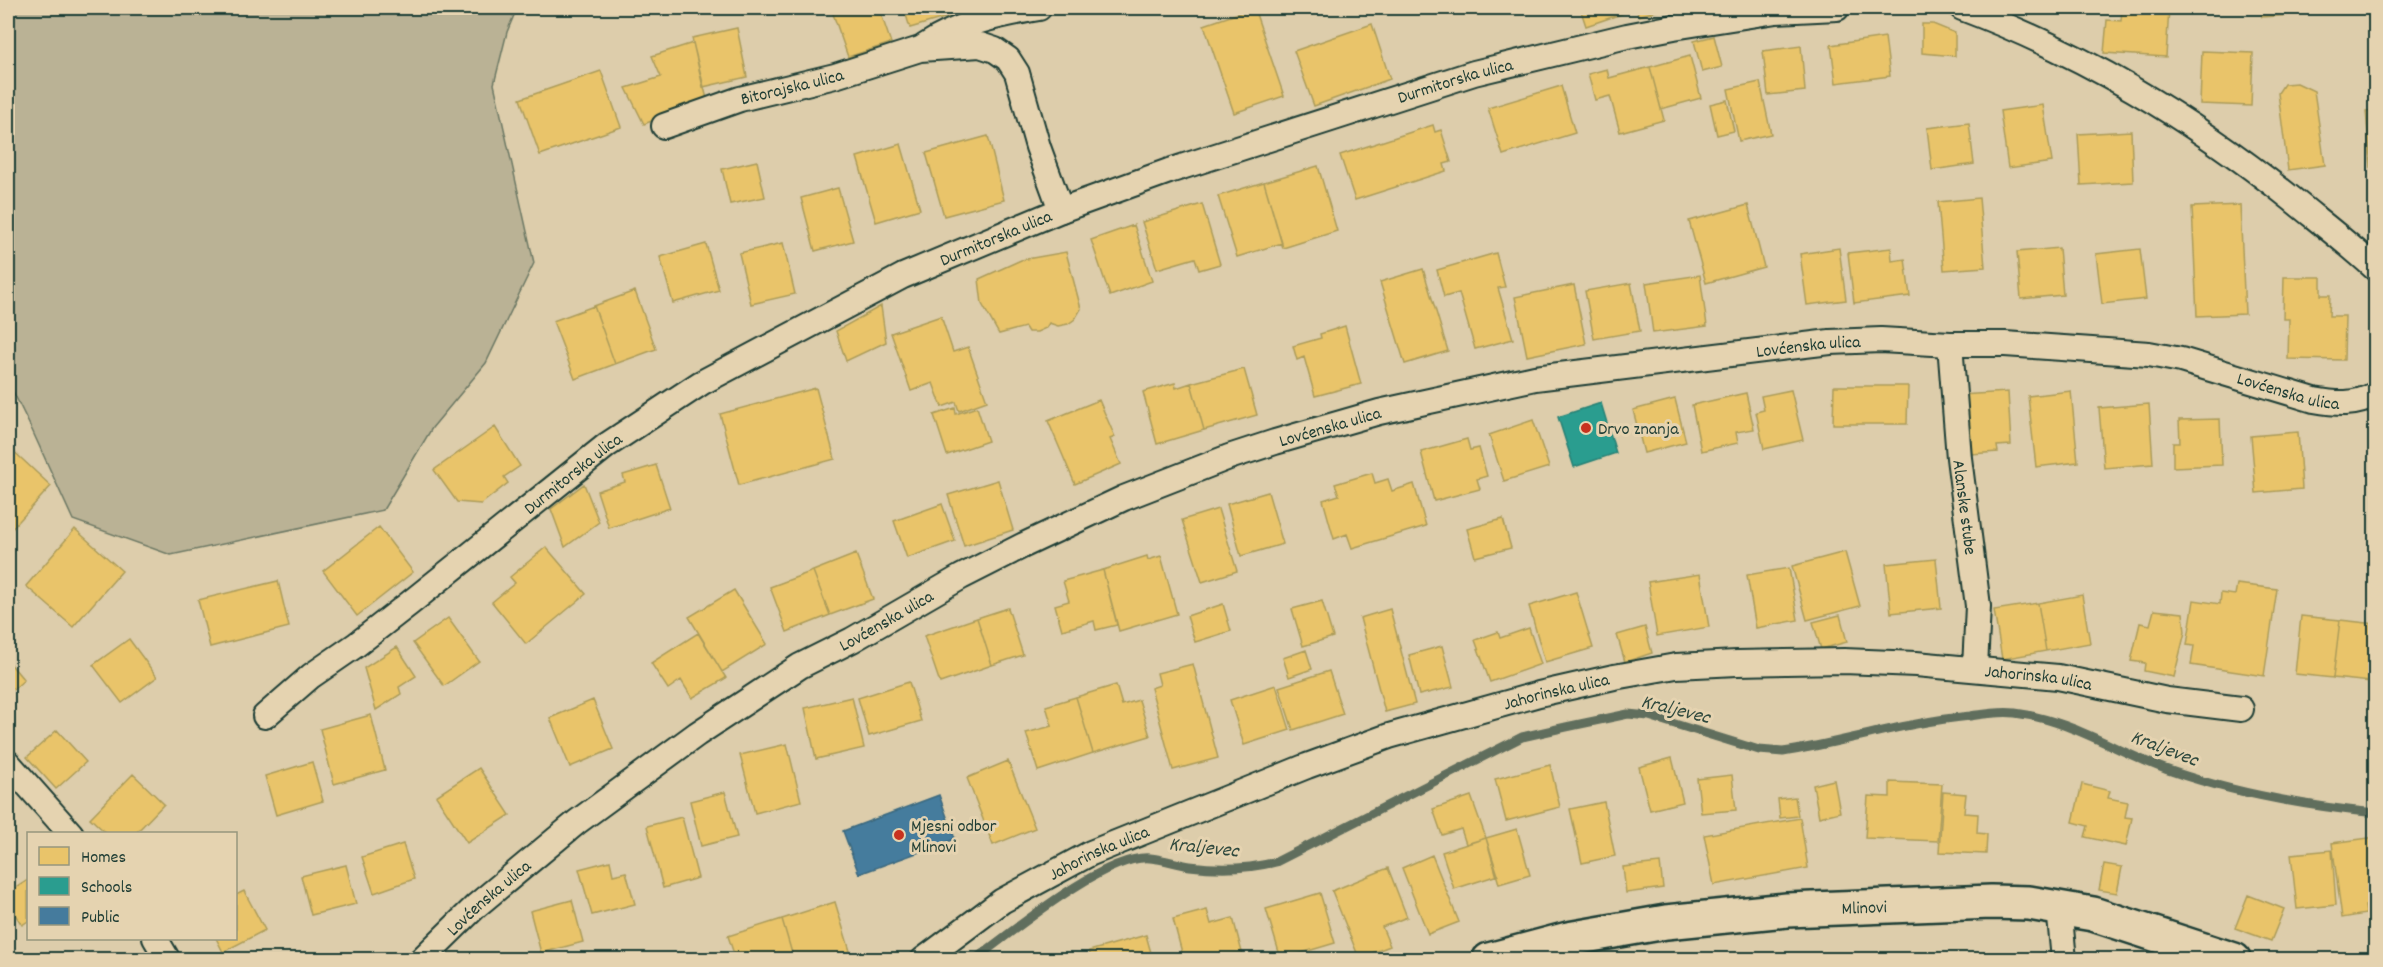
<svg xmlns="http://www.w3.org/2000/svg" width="2383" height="967" font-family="Dekko,sans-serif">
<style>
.green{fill:#bab295;stroke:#6c7864;stroke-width:1.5}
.homes{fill:#e9c46a;stroke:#ac9c5a;stroke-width:1.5}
.schools{fill:#2a9d8f;stroke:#278074;stroke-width:1.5}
.public{fill:#457b9d;stroke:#3a687e;stroke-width:1.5}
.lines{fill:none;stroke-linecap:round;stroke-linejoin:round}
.stream{stroke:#606e5d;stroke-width:9}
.minor-casing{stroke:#1f3d34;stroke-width:28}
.secondary-casing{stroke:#1f3d34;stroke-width:38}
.minor{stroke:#e5d3b0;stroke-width:24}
.secondary{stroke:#e5d3b0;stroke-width:33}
.poi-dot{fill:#c8321e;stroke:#e5d3b0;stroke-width:2}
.labels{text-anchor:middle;stroke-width:6;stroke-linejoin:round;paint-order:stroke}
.street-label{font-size:18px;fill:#1f3d34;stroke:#e5d3b0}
.poi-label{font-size:18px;fill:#1f3d34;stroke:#e5d3b0;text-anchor:start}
.water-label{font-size:20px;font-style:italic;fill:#2f493e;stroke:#e5d3b0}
</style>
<rect width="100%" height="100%" fill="#ddcdab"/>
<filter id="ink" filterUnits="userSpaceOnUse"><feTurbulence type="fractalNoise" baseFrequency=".0167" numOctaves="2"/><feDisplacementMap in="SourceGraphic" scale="12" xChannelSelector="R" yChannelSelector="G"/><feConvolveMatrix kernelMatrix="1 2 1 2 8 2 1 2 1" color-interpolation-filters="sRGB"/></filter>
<g filter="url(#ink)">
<path class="green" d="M8 8H517L507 32 494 84 534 263 486 363 432 428 383 510 171 555 73 520 32 430 8 381Z"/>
<path class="homes" d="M831 8H879L891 43 848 57Z
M904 8H948L951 16 910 28Z
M1254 8 1284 96 1234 113 1204 25Z
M1580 8H1665L1639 16 1636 9 1586 26Z
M2122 8H2169L2166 57 2104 53 2107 20 2121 21Z
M2261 8H2304V14L2262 17Z
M1372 24 1390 79 1314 106 1294 51Z
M1922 24H1933L1955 33V56L1922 53Z
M737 28 747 77 703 87 692 38Z
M1714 36 1722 67 1702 72 1694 41Z
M1885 37 1890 76 1836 83 1831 45Z
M693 43 707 99 644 124 626 88 661 77 652 56Z
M1801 46 1805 91 1768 95 1763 51Z
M2202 51 2253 53 2251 106 2200 104Z
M1690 56 1701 98 1661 109 1650 67Z
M1650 67 1664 120 1620 132 1610 96 1595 100 1588 74 1607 69 1609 78Z
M601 71 621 127 540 155 520 99Z
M1760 82 1771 134 1739 141 1728 89Z
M2297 83 2314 91 2325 165 2288 170 2278 93 2284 84Z
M1561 86 1575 133 1503 155 1488 108Z
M1727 100 1734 131 1717 135 1710 104Z
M2043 105 2052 162 2008 168 2000 111Z
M2376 110V201H2374L2366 111Z
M1969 123 1974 164 1932 170 1927 128Z
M1433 125 1435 132 1441 130 1451 162 1444 164 1446 171 1355 200 1340 155Z
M2131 131 2133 182 2081 185 2078 134Z
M988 136 1004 200 944 216 926 153Z
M901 144 920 209 876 222 857 157Z
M757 161 765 197 730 204 722 169Z
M1318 166 1337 231 1283 248 1264 182Z
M1264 182 1282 243 1237 257 1218 196Z
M838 188 853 241 815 251 801 198Z
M1979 198 1985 267 1944 270 1938 202Z
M1202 204 1220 264 1199 270 1195 258 1157 269 1142 222Z
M1748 205 1764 267 1706 283 1689 221Z
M2240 205 2245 314 2197 316 2192 207Z
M1134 225 1152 281 1110 296 1091 240Z
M783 243 795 294 751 304 739 253Z
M706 244 719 290 673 303 660 257Z
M1839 248 1846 300 1807 305 1800 254Z
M1891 248 1892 261 1905 259 1910 296 1854 303 1848 253Z
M2059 248 2063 295 2021 299 2017 252Z
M2140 249 2146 299 2102 304 2096 254Z
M1066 252 1081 309 1075 319 1068 324 1058 326 1049 323 1046 328 1037 332H1028L1025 327 999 334 982 304 979 279 1021 260Z
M1496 253 1505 287 1498 288 1513 339 1475 349 1459 293 1444 297 1437 270Z
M1423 269 1448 351 1405 364 1380 282Z
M1700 275 1707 326 1653 333 1646 283Z
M2284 277H2321V295H2330L2329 316H2345L2344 360 2288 359 2289 319H2283Z
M1631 283 1640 331 1594 339 1585 291Z
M1574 285 1586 344 1527 356 1515 297Z
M635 291 656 349 615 364 594 306Z
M594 306 615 364 575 379 553 321Z
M881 306 886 342 846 361 836 331Z
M941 316 953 352 968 347 987 401 959 411 956 402 942 407 933 383 911 391 891 333Z
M1345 326 1361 384 1315 396 1304 357 1297 360 1293 346 1321 338 1320 334Z
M1244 369 1257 415 1204 430 1191 383Z
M1175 383 1176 388 1191 383 1204 430 1157 444 1143 392Z
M1834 386H1908L1907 424H1833Z
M816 388 835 459 739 485 720 414Z
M1791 390 1803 440 1764 449 1756 412 1764 410 1761 396Z
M2071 391 2078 462 2036 467 2028 396Z
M2008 392 2011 445 1997 446 1998 452 1971 454 1970 447 1963 448 1960 395Z
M1746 393 1754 429 1736 432 1738 443 1701 451 1692 405Z
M1675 399 1686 442 1644 453 1633 410Z
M1099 400 1115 437 1110 439 1121 464 1075 484 1048 421Z
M2149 404 2153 464 2104 468 2099 408Z
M977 407 988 441 947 455 934 415 955 408 956 414Z
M2220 419 2222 465 2173 467V443H2180L2179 420Z
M1533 420 1549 467 1504 481 1489 435Z
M495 427 520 466 504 477 508 483 481 504 457 502 434 470Z
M2298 432 2302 489 2256 493 2251 436Z
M1467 439 1470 450 1479 448 1487 476 1477 479 1480 489 1434 501 1421 452Z
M8 446 51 486 10 531 8 529Z
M656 465 670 508 609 528 597 491 625 482 623 475Z
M1372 473 1375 483 1388 479 1392 491 1414 484 1426 526 1352 548 1347 534 1334 539 1323 500 1339 495 1335 484Z
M998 480 1013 530 964 546 948 495Z
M584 484 599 522 565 547 551 509Z
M1268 492 1283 544 1241 556 1227 504Z
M942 504 955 541 907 558 894 521Z
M1218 509 1237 571 1202 582 1182 520Z
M1503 519 1511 548 1475 557 1467 529Z
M379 527 413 572 357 616 323 571Z
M75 529 122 571 73 627 26 586Z
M546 547 586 594 526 644 492 602 515 583 510 577Z
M1845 552 1860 606 1807 620 1792 566Z
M856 554 873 599 830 615 813 571Z
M1147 556 1148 560 1161 556 1177 614 1119 631 1103 570Z
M1936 559 1941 608 1891 613 1886 564Z
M1789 568 1798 620 1756 628 1747 575Z
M1103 570 1117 625 1096 630 1094 621 1062 630 1055 605 1069 601 1063 581Z
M813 571 830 615 787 632 770 587Z
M1700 574 1709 627 1657 636 1648 582Z
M278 581 289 627 210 647 198 600Z
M2237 584 2277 589 2264 676 2191 665 2194 646 2187 645 2194 600 2220 604 2221 593 2235 595Z
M734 590 767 644 722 672 689 617Z
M1576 592 1593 648 1545 662 1529 606Z
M2082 595 2090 643 2046 651 2038 603Z
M1322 601 1333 637 1303 646 1292 609Z
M2038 603 2046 651 2002 659 1994 610Z
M1223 604 1231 631 1195 642 1187 616Z
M1008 608 1023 655 992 665 977 618Z
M1390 609 1415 704 1385 712 1360 618Z
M2154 610 2183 613 2185 632 2174 677 2144 671 2145 663 2131 661 2140 623 2150 625Z
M1840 615 1847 642 1821 649 1813 622Z
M2301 616 2340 620 2333 678 2295 674Z
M448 618 479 661 444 686 413 643Z
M977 618 992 665 940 683 924 636Z
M2340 620 2376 624 2371 682 2333 678Z
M1645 627 1652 653 1625 662 1617 635Z
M1529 628 1541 664 1490 682 1475 640 1498 632 1500 638Z
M698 633 726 678 692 698 681 680 668 689 651 663Z
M129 639 157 677 122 703 93 665Z
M1442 646 1453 687 1419 695 1409 655Z
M397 647 416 676 399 687 401 694 376 710 364 668Z
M1306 650 1312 669 1289 677 1283 658Z
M8 661 24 680 8 694Z
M1193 664 1218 758 1173 770 1151 688 1160 685 1157 673Z
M1329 671 1343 714 1293 730 1279 687Z
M909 682 921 721 869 736 858 698Z
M1116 685 1122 705 1139 700 1150 736 1093 753 1076 697Z
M1276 685 1290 730 1244 745 1230 700Z
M852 697 864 748 816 759 805 708Z
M1076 697 1093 753 1038 771 1026 733 1052 726 1046 706Z
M593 700 613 749 570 767 550 718Z
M371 715 385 770 334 784 320 729Z
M57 730 86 762 56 789 27 757Z
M787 744 801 801 755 813 740 755Z
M1672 758 1683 802 1650 810 1639 767Z
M1008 761 1035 828 993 845 967 778Z
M312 762 323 801 276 815 265 776Z
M1550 765 1560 807 1506 821 1495 779Z
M479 768 510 815 467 843 436 796Z
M133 774 164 804 135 834H107L90 818Z
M1732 775 1736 810 1701 813 1697 779Z
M1834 780 1840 812 1819 817 1813 785Z
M1890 782 1942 784 1938 841 1865 838 1868 796 1890 797Z
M2082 784 2110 791 2108 798 2128 802 2125 817 2132 818 2126 846 2085 837 2088 826 2073 822Z
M725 792 737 837 701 846 690 801Z
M1943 792 1966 794 1964 813 1978 814 1977 833 1987 834 1986 854 1939 852Z
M1471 796 1486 838 1466 844 1461 829 1442 835 1433 809Z
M1795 797 1798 816 1780 818 1778 799Z
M1604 802 1615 856 1582 863 1570 809Z
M682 817 698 878 663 888 647 826Z
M1800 818 1808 868 1714 885 1704 835Z
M1517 829 1530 875 1499 884 1486 838Z
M2376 837V891L2373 892 2375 905 2365 906 2366 914 2342 918 2332 843Z
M1486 838 1498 875 1454 889 1442 852Z
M403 844 414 879 374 893 362 857Z
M2332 850 2336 905 2297 909 2291 854Z
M1432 855 1459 922 1428 934 1402 868Z
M610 861 613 875 626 872 635 904 592 915 579 869Z
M1660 863 1663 888 1626 893 1623 867Z
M2104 864 2122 867 2117 893 2099 890Z
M346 865 356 904 311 915 301 876Z
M1388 868 1407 917 1382 927 1390 946 1359 958 1332 891Z
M28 880V921L22 925 8 904V893Z
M244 891 265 930 223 952 216 938H236V895Z
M1320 893 1335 943 1281 959 1266 909Z
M2248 895 2284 909 2271 941 2235 928Z
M572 900 583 942 541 953 530 911Z
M835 902 850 951 822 960H794L782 919Z
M1207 910 1211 924 1233 918 1244 960H1184L1173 919Z
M782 919 794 960H736L728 936Z
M1146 935 1153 960H1092L1089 951Z"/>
<path class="schools" d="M1601 403 1616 453 1574 467 1558 417Z"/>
<path class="public" d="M939 795 955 839 859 874 843 831Z"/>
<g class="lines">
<path class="stream" d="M974 960C1012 932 1105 854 1150 858 1163 859 1177 864 1190 866 1219 870 1248 869 1276 862L1522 737 1566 727 1628 714 1649 716 1759 750 1783 752C1845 742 1906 722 1970 716 1984 714 2001 711 2015 713 2072 720 2118 753 2171 771 2237 794 2306 806 2376 813"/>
<g class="minor-casing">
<g id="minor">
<path d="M1962 8C2084 54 2189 117 2292 199 2320 222 2349 244 2376 269"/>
<path d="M925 46C959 23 999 15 1039 8"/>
<path id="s1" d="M664 126 740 99 835 76 920 49 980 45 995 50 1008 59 1017 73 1038 147 1061 210"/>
<path id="s2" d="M1950 344 1959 458 1978 606 1975 668"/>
<path id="s3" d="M265 716 311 676 356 645 410 603 607 445 701 383 903 276 1061 210 1169 171 1474 73 1627 36 1674 27 1776 11 1837 8"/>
<path d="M8 763 71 834"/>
<path d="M2059 907 2064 960"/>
<path d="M155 938 168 960"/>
<path id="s4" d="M421 960 476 906 577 822 697 734 800 666 852 640 961 577 1024 545 1124 498 1229 457 1275 442 1379 412 1535 378 1830 342 1881 340 1950 344H2005L2149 354 2181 360 2314 400C2337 404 2355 406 2376 394"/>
<path id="s5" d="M923 960 1002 901 1091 853 1307 766 1389 736 1539 694 1614 677 1676 666 1737 663 1844 661 1916 664 2058 677 2167 700 2241 709"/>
</g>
</g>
<g class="secondary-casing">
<g id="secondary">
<path id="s6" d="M1489 960 1568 939 1666 922 1787 910 1991 902 2029 903 2093 914 2234 960"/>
</g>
</g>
<use href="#minor" class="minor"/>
<use href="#secondary" class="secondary"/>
</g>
</g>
<g class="poi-dot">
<circle cx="1586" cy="428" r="6"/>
<circle cx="899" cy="835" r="6"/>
</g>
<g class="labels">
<g class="street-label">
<text dy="6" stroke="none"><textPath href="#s3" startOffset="1364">Durmitorska ulica</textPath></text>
<text dy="6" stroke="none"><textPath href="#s1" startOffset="134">Bitorajska ulica</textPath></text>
<text dy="6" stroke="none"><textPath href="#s3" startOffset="878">Durmitorska ulica</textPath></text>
<text dy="6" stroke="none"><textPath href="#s4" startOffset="1550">Lovćenska ulica</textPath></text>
<text dy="6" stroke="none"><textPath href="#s4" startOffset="2036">Lovćenska ulica</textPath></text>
<text dy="6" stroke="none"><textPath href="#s4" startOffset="1064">Lovćenska ulica</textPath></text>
<text dy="6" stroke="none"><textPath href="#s3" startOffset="392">Durmitorska ulica</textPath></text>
<text dy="6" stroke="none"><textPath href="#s2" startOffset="164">Alanske stube</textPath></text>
<text dy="6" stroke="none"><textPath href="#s4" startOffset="578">Lovćenska ulica</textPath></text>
<text dy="6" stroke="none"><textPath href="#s5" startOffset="1179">Jahorinska ulica</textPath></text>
<text dy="6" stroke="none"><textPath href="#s5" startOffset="693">Jahorinska ulica</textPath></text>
<text dy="6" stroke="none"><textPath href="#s5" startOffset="207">Jahorinska ulica</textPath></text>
<text dy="6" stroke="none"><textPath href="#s4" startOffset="92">Lovćenska ulica</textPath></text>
<text dy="6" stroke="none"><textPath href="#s6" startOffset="380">Mlinovi</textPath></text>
</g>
<g class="poi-label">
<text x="1598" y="434">Drvo znanja</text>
<text x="911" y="831">Mjesni odbor<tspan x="911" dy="21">Mlinovi</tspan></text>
</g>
<g class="water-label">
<text transform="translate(1676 708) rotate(14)" y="7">Kraljevec</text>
<text transform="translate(2165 747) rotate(21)" y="7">Kraljevec</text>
<text transform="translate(1204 846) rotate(6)" y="7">Kraljevec</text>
</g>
</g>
<rect width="2383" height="967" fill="none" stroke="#e5d3b0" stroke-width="30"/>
<rect x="15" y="15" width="2353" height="937" fill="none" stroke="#1f3d34" stroke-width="2" filter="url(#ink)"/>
<rect x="27" y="832" width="210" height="108" fill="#e5d3b0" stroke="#96977e" stroke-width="1.5"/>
<rect x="39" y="847" width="30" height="18" fill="#e9c46a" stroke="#96977e" stroke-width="1.5"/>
<text x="81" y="862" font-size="18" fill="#1f3d34">Homes</text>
<rect x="39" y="877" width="30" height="18" fill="#2a9d8f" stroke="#96977e" stroke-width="1.5"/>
<text x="81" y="892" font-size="18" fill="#1f3d34">Schools</text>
<rect x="39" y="907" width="30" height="18" fill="#457b9d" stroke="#96977e" stroke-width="1.5"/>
<text x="81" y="922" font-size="18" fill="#1f3d34">Public</text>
</svg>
